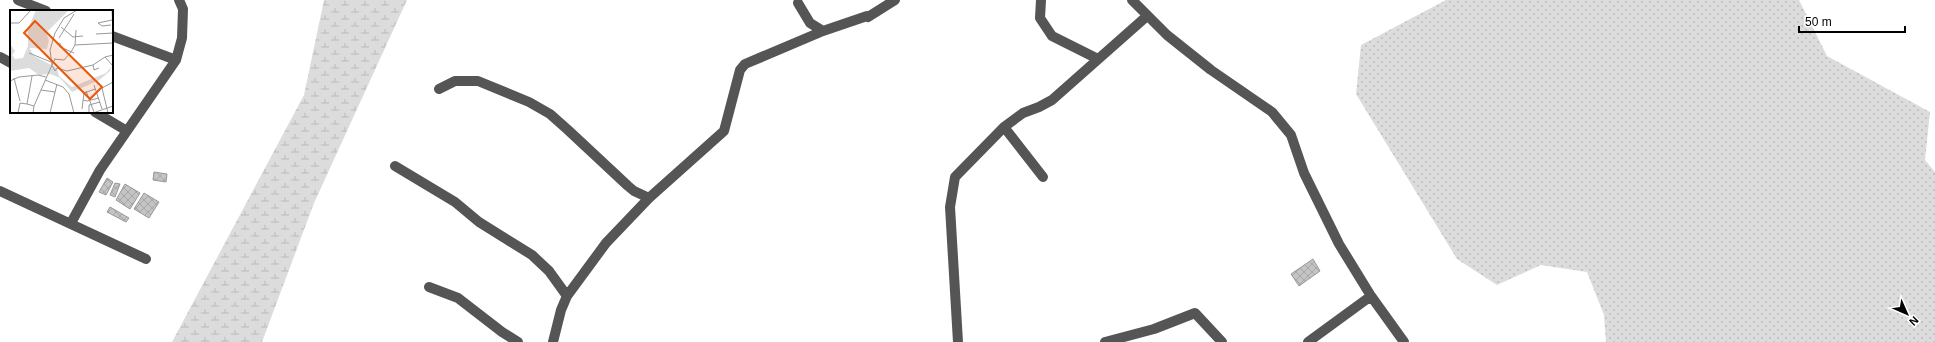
<svg xmlns="http://www.w3.org/2000/svg" width="1935" height="342" font-family="Arial,sans-serif">
<style>
.grass{fill:url(#grass-dots)}
.wetland{fill:url(#wetland-marsh)}
.building{fill:url(#building-cross-hatch);stroke:#999}
.lines{fill:none;stroke-linecap:round;stroke-linejoin:round}
.minor{stroke:#555;stroke-width:10}
.inset-road{fill:none;stroke:#999;stroke-width:1}
.view{fill:#e8590c;fill-opacity:0.15;stroke:#e8590c;stroke-width:2}
.inset-edge{fill:none;stroke:#000;stroke-width:2}
</style>
<defs>
<pattern id="grass-dots" width="8" height="8" patternUnits="userSpaceOnUse"><rect width="8" height="8" fill="#dcdcdc"/><path d="M2 2h.1M6 6h.1" fill="none" stroke="#bbb" stroke-width="1.8" stroke-linecap="round"/></pattern>
<pattern id="wetland-marsh" width="20" height="14" patternUnits="userSpaceOnUse"><rect width="20" height="14" fill="#dcdcdc"/><path d="M1 5h8M5 5V1M11 12h8M15 12V8" fill="none" stroke="#bbb"/></pattern>
<pattern id="building-cross-hatch" width="8" height="8" patternUnits="userSpaceOnUse"><rect width="8" height="8" fill="#c4c4c4"/><path d="M0 0l8 8M0 8l8-8" fill="none" stroke="#a7a7a7"/></pattern>
</defs>
<rect width="100%" height="100%" fill="#fff"/>
<path class="grass" d="M1446 0H1799L1827 56 1930 112 1925 160 1935 172V342H1606L1604 315 1587 272 1541 265 1497 285 1457 259 1356 94 1361 45Z"/>
<path class="wetland" d="M324 0H407L314 203 262 342H172L304 95Z"/>
<path class="building" d="M154 172 167 174 166 182 153 180Z
M107 178 113 182 106 195 99 192Z
M115 183 120 184 115 197 110 195Z
M125 184 140 193 130 209 116 200Z
M144 193 159 202 149 218 134 209Z
M110 207 129 218 126 222 107 212Z
M1313 259 1320 271 1299 286 1291 274Z"/>
<g class="lines">
<path class="minor" d="M18 0 46 11
M1041 0 1040 18 1052 36 1098 59
M1132 0 1167 35 1211 70 1272 112 1291 135 1304 173 1339 244 1371 296 1404 342
M798 3 810 23 823 31
M112 36 176 60
M0 57 11 63
M439 89 455 81H478L529 102 550 114 568 130 628 186 634 191 649 198
M95 112 127 131
M1004 127 1043 177
M395 166 455 202 479 222 532 255 549 271 567 296
M0 191 146 259
M71 223 100 170 176 60 182 38 183 9 179 0
M429 287 458 298 502 332 518 342
M553 342 561 310 567 296 606 243 649 198 724 131 740 70 745 64 823 31 867 16 868 17 895 0
M958 342 950 207 955 177 1004 127 1023 113 1039 107 1052 100 1147 16
M1105 342 1154 329 1195 313 1222 342
M1308 342 1371 296"/>
</g>
<g transform="translate(10 10)">
<rect width="103" height="103" fill="#fff"/>
<path d="M26 0H59L36 23 39 30 37 39 19 38 23 42 18 39V19Z" fill="#dcdcdc"/>
<path d="M0 34 5 41 2 45 5 49 13 48 18 36 24 46 47 58 49 66 62 77 96 63 102 56 99 62 88 71 62 82 50 68 40 64 29 65 19 58 0 61Z" fill="#dcdcdc"/>
<path class="inset-road" d="M102 0 103 22M0 13H9L21 0M101 15 92 16 88 13 102 10M51 17 63 27 73 26M86 24 103 23M49 28 64 4M50 33V37L64 43M65 35 103 33M19 43 41 52M103 45 95 47 103 56M44 49 54 50 61 42 65 35 66 20M45 49 42 55 45 61 47 58 57 61 83 55M89 58 84 60 83 55 95 47M22 66 17 94 24 96M4 68 10 91M35 70 53 77 59 84 64 103M0 71 9 67 28 65 36 67M84 75 92 99M31 80 45 82M76 81 84 102M73 90 77 91 89 88M72 99 74 83 85 79M8 103 10 93 17 94M23 103 24 96 42 55 40 40 45 23 54 8 67 0M40 103 47 74M79 103V95L90 92M83 103 103 96M98 103 92 78 103 72"/>
<path class="view" d="M25 11 92 77 80 89 14 23Z"/>
<rect width="103" height="103" class="inset-edge"/>
</g>
<g transform="translate(1907 314) rotate(135)" stroke="#ffffff" stroke-width="3" paint-order="stroke">
<path d="M0-3L7 15L0 10L-7 15Z" fill="#000000"/>
<text y="-6" font-size="11" font-weight="bold" text-anchor="middle" fill="#000000">N</text>
</g>
<path d="M1799 26v6h106v-6" fill="none" stroke="#000000" stroke-width="2"/>
<text x="1805" y="26" font-size="12" fill="#000000" stroke="#ffffff" stroke-width="3" paint-order="stroke">50 m</text>
</svg>
